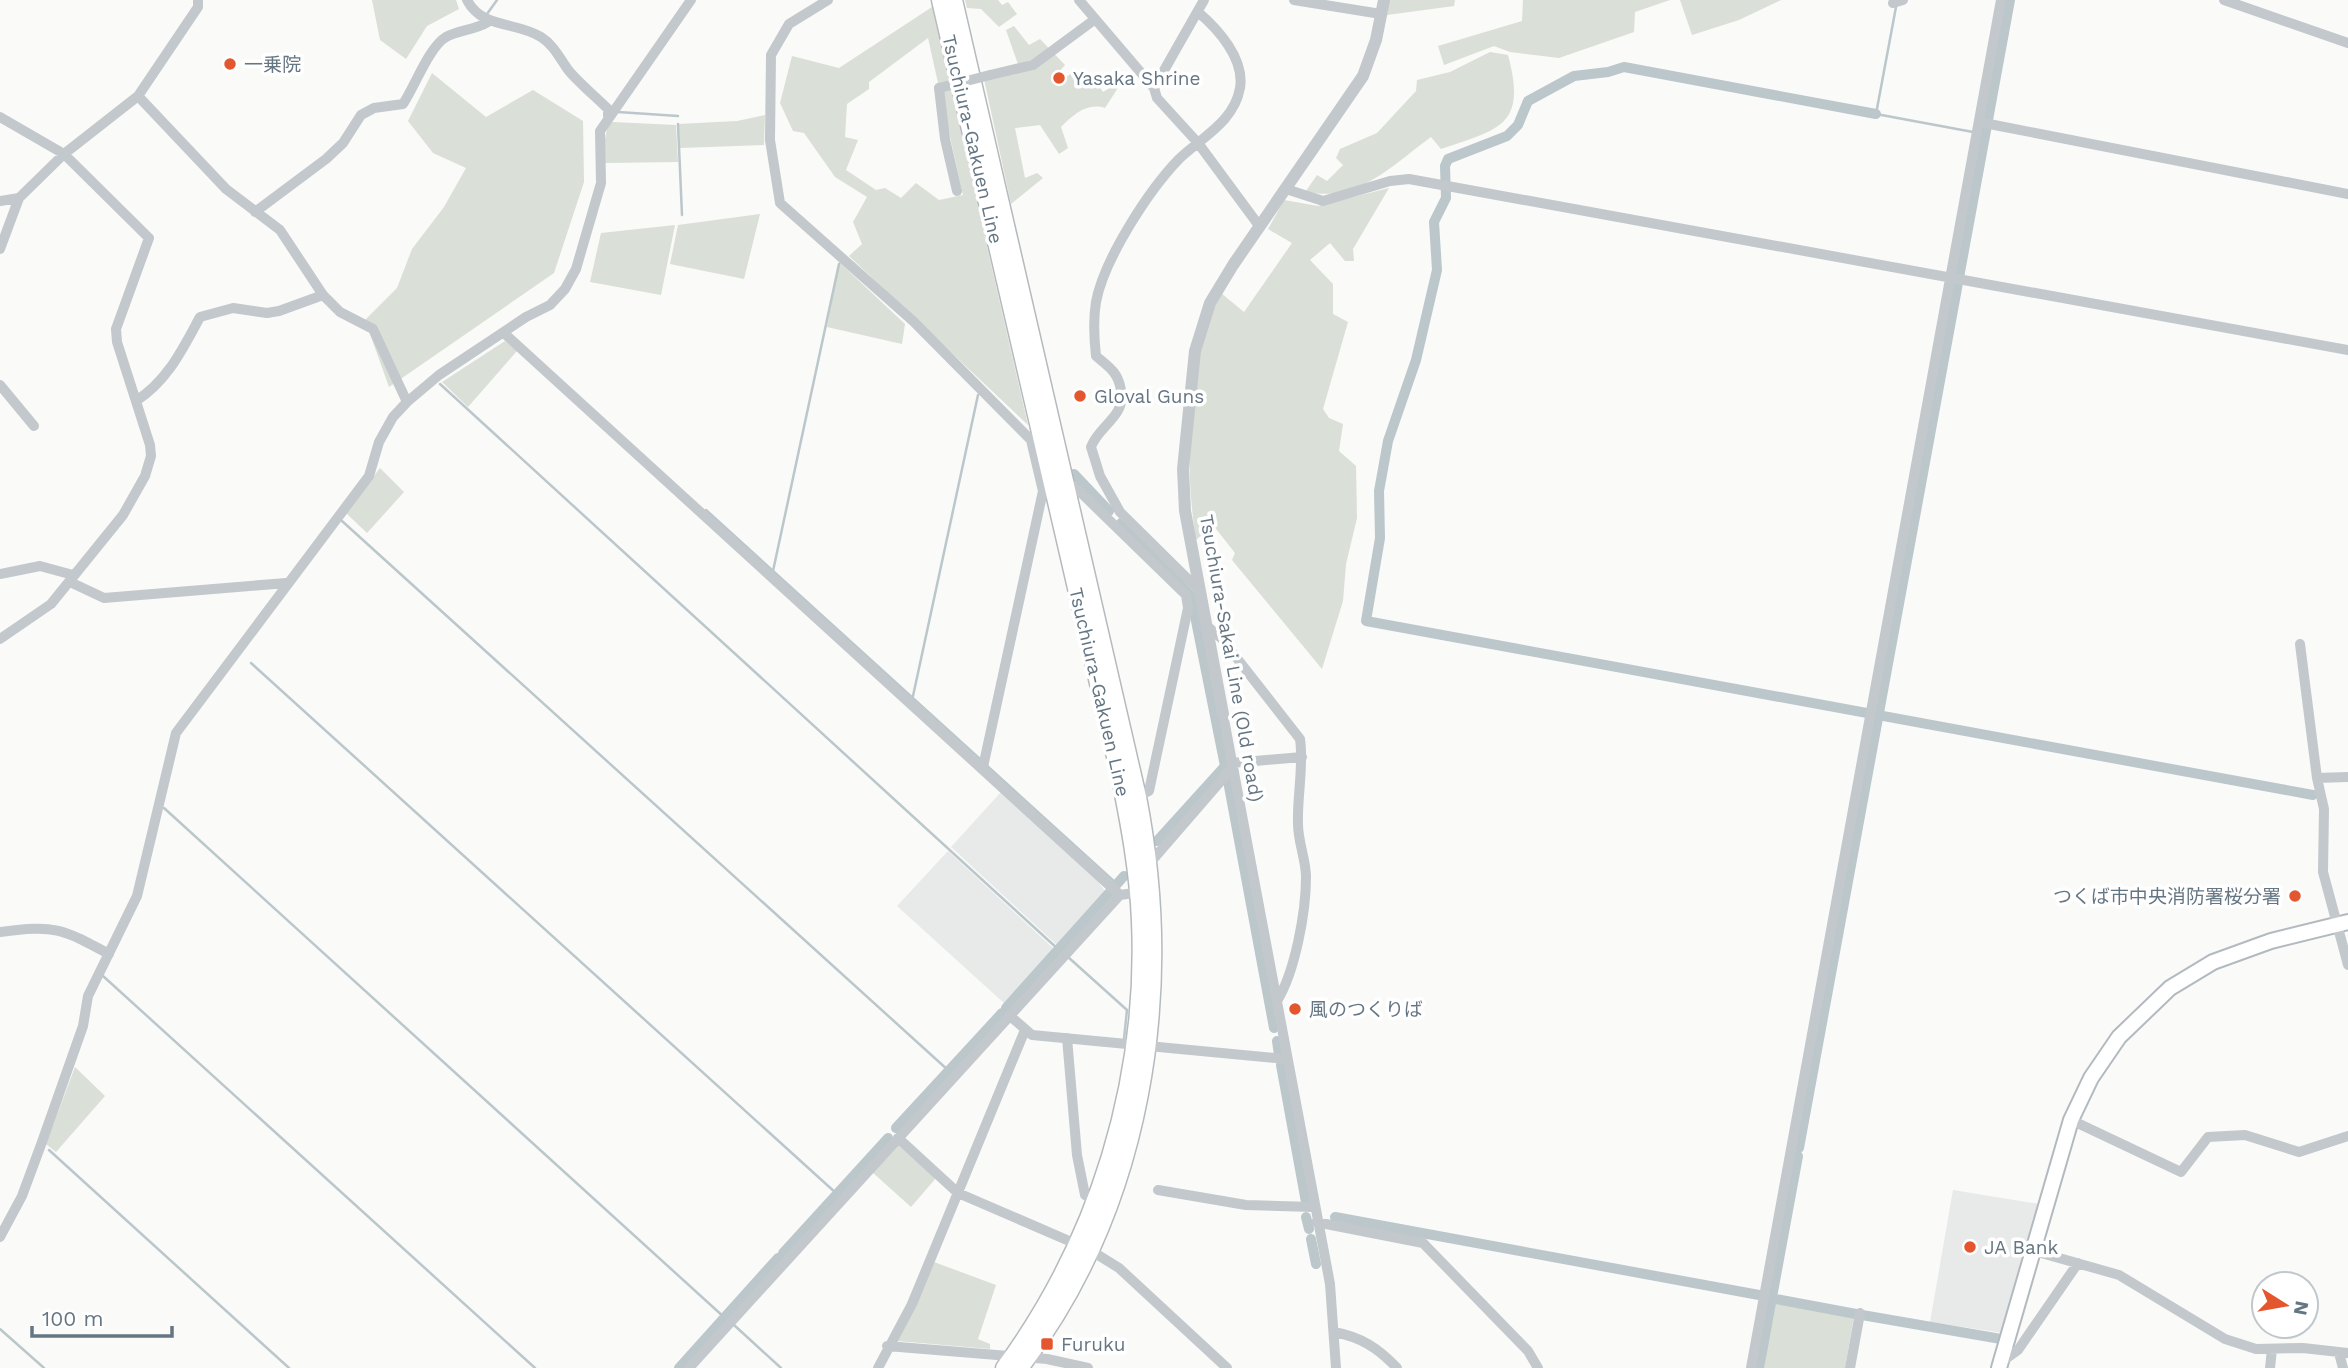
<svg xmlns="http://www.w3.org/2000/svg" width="2348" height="1368" font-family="'Work Sans','Noto Sans JP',sans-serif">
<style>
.built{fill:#e8e9e9}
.green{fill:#dadfd7;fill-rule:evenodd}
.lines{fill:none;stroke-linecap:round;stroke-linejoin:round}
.stream{stroke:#bbc7cb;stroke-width:2.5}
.canal{stroke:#bbc7cb;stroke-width:10}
.secondary-casing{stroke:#b3babf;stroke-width:18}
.primary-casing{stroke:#b5babe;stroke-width:19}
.minor{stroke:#c3c8cc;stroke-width:10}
.tertiary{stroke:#c3c8cc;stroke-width:12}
.secondary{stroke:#fff;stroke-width:14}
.primary{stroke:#fff;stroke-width:16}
.minor-bridge{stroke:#c3c8cc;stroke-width:10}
.poi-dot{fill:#e4572e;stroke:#fff;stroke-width:2.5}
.labels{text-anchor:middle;stroke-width:7;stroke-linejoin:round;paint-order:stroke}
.poi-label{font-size:19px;fill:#657683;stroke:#fff;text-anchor:start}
.street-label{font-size:19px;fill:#657683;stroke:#fff}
</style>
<rect width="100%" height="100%" fill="#fafaf8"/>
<path class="built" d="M1001 792 1096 879 1105 891 1058 946 951 847Z
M948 851 1054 949 1005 1004 897 906Z
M1953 1190 2039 1204 2003 1333 1930 1322Z"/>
<path class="green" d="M372 0H456L459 9 427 26 406 59 380 40Z
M965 0H998L1002 5 1008 2 1017 14 999 27 981 9 967 8Z
M1389 0H1455L1454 6 1387 15Z
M1523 0H1670L1635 12 1634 32 1559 58 1510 52 1494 46 1444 65 1438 46 1522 21Z
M1680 0H1781L1739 20 1692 35Z
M932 7 1028 425 849 256 862 244 853 222 867 197 835 177 804 133 793 131 780 103 792 56 839 68ZM928 38 963 195 939 200 916 183 901 198 885 188 876 190 846 170 858 140 845 137 847 104 869 89V82Z
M1014 26 1029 45 1040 39 1065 65 1052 80 1055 85 1076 70 1086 80H1095L1103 92 1123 80 1105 108C1087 102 1073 115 1061 127L1068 148 1059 154 1040 125 1015 128 1025 178 1037 173 1043 178 1011 204 984 79 1020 70 1006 30Z
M1490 52 1508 55C1527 126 1500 129 1441 149L1431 137C1394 164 1355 205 1306 191L1317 175 1327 181 1343 165 1336 158 1340 149 1377 133 1416 91 1417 80 1450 72Z
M432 73 486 117 533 90 583 121 584 182 554 273 389 387 365 320 397 288 412 249 444 207 466 168 433 153 408 121Z
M765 115 764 145 680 148 679 124 737 121Z
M613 122 676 125 678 162 605 163 604 144 608 124Z
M1389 188 1353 249 1354 261H1345L1330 243 1310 260 1333 284V314L1348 322 1323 409 1329 418 1343 424 1339 451 1356 466 1357 518 1346 564 1343 601 1322 669 1232 560 1235 553 1213 525 1196 540C1184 464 1186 364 1221 293L1244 312 1292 243 1268 229 1284 200 1318 206Z
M760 214 744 279 670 264 678 225Z
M675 225 661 295 590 282 601 233Z
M839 262 905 324 902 344 827 327Z
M505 341 517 351 468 407 442 382Z
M380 468 404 492 367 533 346 513Z
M75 1067 105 1096 56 1152 46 1144Z
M898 1145 936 1178 911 1207 872 1172Z
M934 1262 996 1285 978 1339 990 1344V1349L897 1341Z
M1774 1302 1854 1316 1845 1368H1762Z"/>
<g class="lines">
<path class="stream" d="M1896 7 1876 114 1973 132
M487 14 497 0
M618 112 678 116
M678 124 682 215
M440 384 1059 950
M706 510 981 760
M342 521 949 1071
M773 571 839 264
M251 663 837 1194
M913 696 978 395
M985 764 1117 884
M164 808 725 1318
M1068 957 1127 1010 1124 1039
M103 976 535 1368
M49 1150 289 1368
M734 1325 781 1368
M0 1329 44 1368"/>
<path class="canal" d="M1876 114 1624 67 1608 72 1574 76 1528 101 1518 125 1507 136 1448 159 1445 166 1446 198 1434 222 1437 270 1416 360 1388 441 1379 491 1380 538 1366 621 2313 795
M1074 474 1109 511
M1121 523 1191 596 1225 766 1157 841
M1228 781 1274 1028
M1117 884 1124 876
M1006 1008 1109 893
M1277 1041 1279 1055
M1281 1065 1306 1202
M896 1128 1002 1013
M1799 1148 2010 0
M1306 1217 1309 1229
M1335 1217 1759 1295
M1311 1239 1316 1264
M783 1253 888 1138
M1771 1298 1856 1314
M1862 1315 2001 1339
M679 1368 778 1258
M1759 1368 1798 1156"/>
<g class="secondary-casing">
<path id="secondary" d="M1999 1368 2071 1120 2091 1078 2119 1037 2170 988 2213 962 2271 941 2348 922"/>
</g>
<g class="primary-casing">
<path id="primary" d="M940 0 1119 774C1129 823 1138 871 1140 921 1147 1081 1098 1240 1004 1368
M954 0 1138 797C1176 993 1144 1206 1020 1368"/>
</g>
<path class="minor" d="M467 0C482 29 515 21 541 37 554 45 560 59 569 71 580 84 595 96 608 109V116
M828 0 789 24 771 55 770 140 780 203 913 321 1031 440 1043 491 983 767
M1079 0 1154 88 1157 98 1198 143 1260 227
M1294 0 1381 14
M2224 0 2348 43
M1893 3 1903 0
M1198 12C1218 29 1245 59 1240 88 1234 122 1202 137 1179 159 1149 190 1104 259 1096 302 1093 320 1094 338 1096 356 1109 367 1118 372 1121 390 1126 417 1099 425 1091 447L1100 476 1120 512 1200 591
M990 75 1033 65 1094 20
M939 88 945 139 957 191
M1154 88 1204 0
M138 96 226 189 280 230 323 295 340 312 373 329 407 402
M0 117 64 154 149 238 116 329 117 342 150 445 151 456 145 476 123 515 51 604 0 639
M1979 122 2348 194
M1286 189 1323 201 1390 181 1409 179 2348 350
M0 201 19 198 64 154 138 96 198 7V0
M255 212 326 159 343 143 361 115 374 108 403 104C415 86 429 47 446 37 459 30 475 30 488 22
M0 249 19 198
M504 333 1120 895
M0 385 34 426
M136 401C168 380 182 350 200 317L233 308 267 313 279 311 323 295
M1064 485 1074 486 1186 595 1188 608 1149 791 1134 798
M0 574 40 566 73 575
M70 582 104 598 286 583
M1207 626 1221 638 1300 739C1304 767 1297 795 1298 824 1298 842 1306 860 1306 877 1306 912 1295 972 1277 1001
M2300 644 2317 778 2324 809 2323 872 2348 965
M1223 714 1330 1284 1336 1368
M1232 763 1302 757
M2317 778 2348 777
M1149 864 1233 767
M0 932C55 925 61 928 109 954
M1009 1015 1032 1035 1286 1059
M1067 1038 1077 1155 1085 1195 1095 1201
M2071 1120 2181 1172 2208 1137 2245 1135 2299 1152 2348 1136
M898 1138 958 1193 1090 1250 1119 1268 1227 1368
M1158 1190 1246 1205 1313 1207
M1316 1222 1423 1243 1528 1351 1538 1368
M0 1237 22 1196 42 1142 83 1026 88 996 137 896 176 733 369 476 379 442 393 417 407 402 439 375 526 317 550 305 565 289 576 269 601 183 600 131 691 0
M2031 1250 2119 1275 2225 1339 2256 1349 2303 1348 2348 1353
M1334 1332C1361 1337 1378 1348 1397 1368
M887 1346 1047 1359 1088 1368
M2339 1353 2343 1368
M2000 1363 2018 1350 2078 1263
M689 1368 1120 895 1141 892
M878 1368 912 1304 1025 1030
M1751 1368 2001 0
M1850 1368 1860 1313
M2270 1368 2272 1349"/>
<path class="tertiary" d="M1223 714 1185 511 1183 469 1195 351 1210 303 1233 265 1363 76 1376 40 1384 0"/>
<use href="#secondary" class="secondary"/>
<use href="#primary" class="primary"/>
<path class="minor-bridge" d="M939 88 990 75"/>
</g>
<g class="poi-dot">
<circle cx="230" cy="64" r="7"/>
<circle cx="1059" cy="78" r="7"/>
<circle cx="1080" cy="396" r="7"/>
<circle cx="2295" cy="896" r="7"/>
<circle cx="1295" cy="1009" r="7"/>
<circle cx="1970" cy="1247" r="7"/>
<rect x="1040" y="1337" width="14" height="14" rx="3.5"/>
</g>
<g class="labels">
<g class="poi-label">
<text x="244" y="71">一乗院</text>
<text x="1073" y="85">Yasaka Shrine</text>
<text x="1094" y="403">Gloval Guns</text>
<text x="2281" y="903" text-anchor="end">つくば市中央消防署桜分署</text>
<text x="1309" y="1016">風のつくりば</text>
<text x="1984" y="1254">JA Bank</text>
<text x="1061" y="1351">Furuku</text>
</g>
<g class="street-label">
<text transform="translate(973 139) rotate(77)" y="7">Tsuchiura-Gakuen Line</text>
<text transform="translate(1232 658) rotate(80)" y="7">Tsuchiura-Sakai Line (Old road)</text>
<text transform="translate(1100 692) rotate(77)" y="7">Tsuchiura-Gakuen Line</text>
</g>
</g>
<g transform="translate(2285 1305) rotate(101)"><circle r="33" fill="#ffffff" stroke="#c1c8cd" stroke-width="2"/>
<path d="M0-5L12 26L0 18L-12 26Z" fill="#e4572e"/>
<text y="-10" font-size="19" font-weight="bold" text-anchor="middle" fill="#657683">N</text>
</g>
<path d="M32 1326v10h140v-10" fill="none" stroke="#657683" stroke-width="3.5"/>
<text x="42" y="1326" font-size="21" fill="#657683" stroke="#ffffff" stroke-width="5" paint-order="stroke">100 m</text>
</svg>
